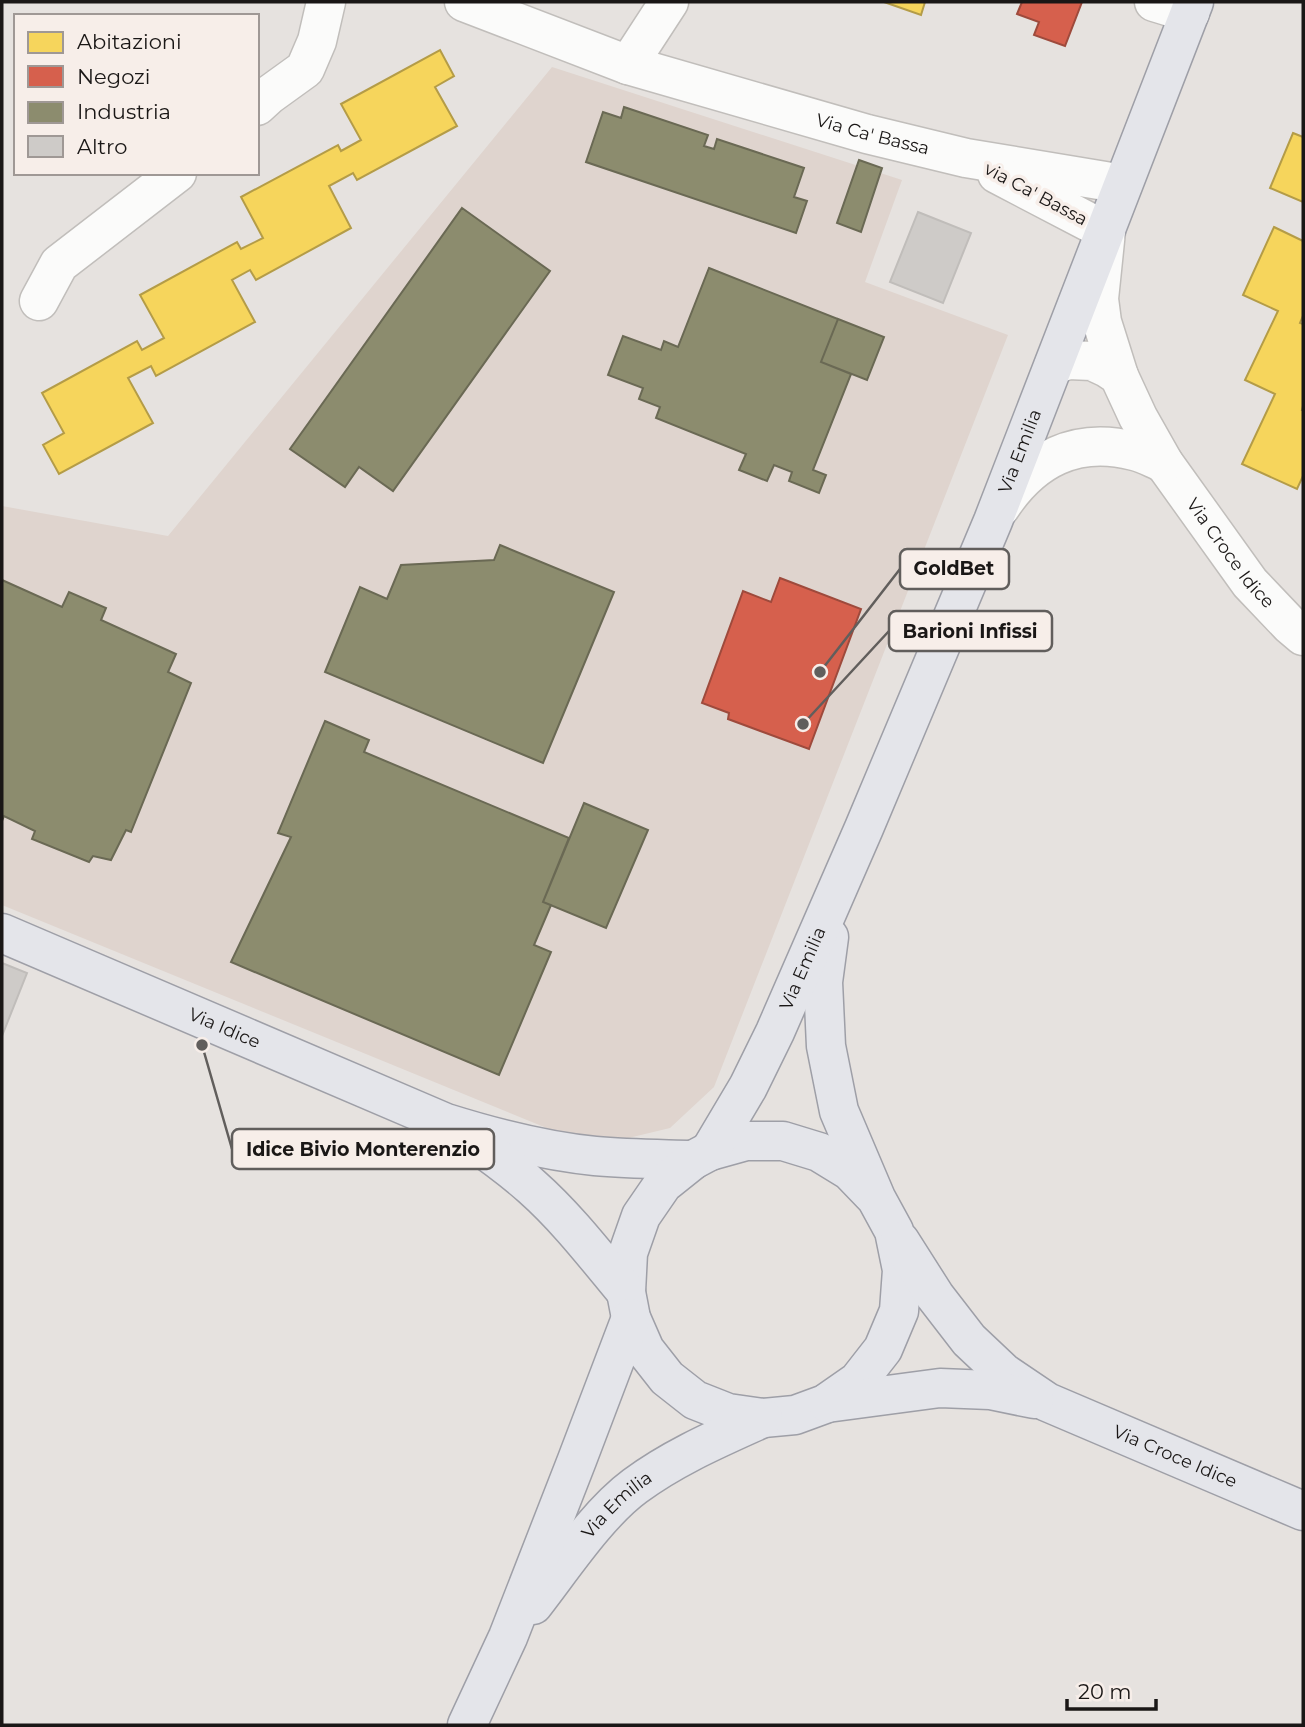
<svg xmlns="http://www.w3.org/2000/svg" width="1305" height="1727" font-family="Montserrat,sans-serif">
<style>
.built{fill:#dfd4ce}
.homes{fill:#f6d55c;stroke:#b49c47;stroke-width:2}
.shops{fill:#d6604d;stroke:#9e4a3c;stroke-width:2}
.industry{fill:#8c8c6e;stroke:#6a6954;stroke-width:2}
.building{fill:#cecbc8;stroke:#c0bdba;stroke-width:2}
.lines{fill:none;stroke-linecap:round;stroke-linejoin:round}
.minor-casing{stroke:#c1bebb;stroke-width:41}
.major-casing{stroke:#9e9fa7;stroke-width:41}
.minor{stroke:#fbfbfa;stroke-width:38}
.major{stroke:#e4e5ea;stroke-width:38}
.labels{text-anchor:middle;stroke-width:7;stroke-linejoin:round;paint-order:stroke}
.street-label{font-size:18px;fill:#1a1716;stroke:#f7eee9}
.leader{fill:none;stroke:#615e5c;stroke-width:2.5}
.callout-dot{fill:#615e5c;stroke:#f7eee9;stroke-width:2.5}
.callout{fill:#f7eee9;stroke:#615e5c;stroke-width:2.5}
.callout-label{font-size:19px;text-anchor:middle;font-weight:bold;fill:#1a1716}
</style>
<rect width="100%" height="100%" fill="#e6e2df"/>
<path class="built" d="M552 67 902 180 865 282 1008 335 714 1087 670 1128 620 1140H576L2 905V506L168 536Z"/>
<path class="homes" d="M884 2H925L921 15Z
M440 50 454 76 435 87 457 126 357 180 353 173 329 186 351 228 256 280 250 270 232 280 255 322 156 376 151 366 128 378 153 423 59 474 43 445 64 433 42 393 137 341 142 350 164 338 140 295 237 242 241 249 263 238 241 197 338 145 341 151 361 140 341 104Z
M1293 133 1303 137V202L1270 188Z
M1274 227 1303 241V316L1300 323 1303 324V406L1302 410H1303V476L1297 489 1242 464 1275 394 1245 380 1278 311 1243 295Z"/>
<path class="shops" d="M1022 2H1082L1065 46 1034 35 1039 22 1017 14Z
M780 578 861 609 809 749 728 719 729 713 702 703 743 591 771 602Z"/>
<path class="industry" d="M624 107 708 135 704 146 714 149 717 139 804 168 794 197 807 201 796 233 586 162 603 112 621 118Z
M859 160 882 168 861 232 837 223Z
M462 208 550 271 393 491 359 467 345 487 290 449Z
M709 268 838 319 821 362 851 374 813 470 826 475 819 493 789 481 792 472 774 465 767 481 739 470 746 454 656 418 660 407 639 399 643 388 608 375 623 336 661 350 664 341 678 347Z
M838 319 884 337 867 380 821 362Z
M500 545 614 592 543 763 325 672 360 587 387 599 401 565 494 560Z
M2 580 62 607 69 592 106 608 101 620 176 654 168 672 191 683 131 832 126 830 111 860 93 856 89 862 32 839 35 831 4 816 2 821Z
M325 721 369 740 364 752 569 838 543 902 551 905 534 945 551 952 499 1075 231 962 291 837 278 833Z
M584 803 648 830 606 928 543 902Z"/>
<path class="building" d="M918 212 971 233 943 303 890 282Z
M2 963 27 973 2 1036Z"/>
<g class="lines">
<g class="minor-casing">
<g id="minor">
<path id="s1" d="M464 2 628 65 867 134 966 158 1123 184"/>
<path d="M1154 2 1190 13"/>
<path d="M628 65 669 2"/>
<path d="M257 106 269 95 305 69 317 41 326 2"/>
<path d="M997 174 1106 231 1099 299 1102 322 1119 376"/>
<path d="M39 301 59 264 177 173"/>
<path id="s2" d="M1054 365 1068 360 1092 361 1107 368 1119 376 1138 417 1164 463 1250 583 1290 625 1303 636"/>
<path d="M1000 508C1032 459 1076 436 1134 451 1144 453 1154 459 1164 463"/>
</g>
</g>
<g class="major-casing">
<g id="major">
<path id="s3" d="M2 933 446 1123C494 1138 544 1151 595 1156 627 1159 660 1159 693 1160"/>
<path d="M829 937 823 982 826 1046 839 1111 876 1198 894 1231 902 1270 899 1311 883 1349 858 1381 825 1404 795 1415 763 1418 728 1413 695 1400 667 1378 645 1350 631 1318 626 1292 628 1253 641 1216 663 1184 693 1160 710 1151 746 1141H783L819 1152 850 1171 876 1198"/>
<path d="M468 1138C490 1153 512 1169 532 1187 567 1218 596 1256 626 1292"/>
<path id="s4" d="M710 1151 748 1087 775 1032 864 828 993 521 1194 2"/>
<path id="s5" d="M900 1241 935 1296 969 1340 1004 1373 1047 1402 1303 1511"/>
<path d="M827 1403 940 1388 990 1390 1034 1399"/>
<path id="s6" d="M533 1605C562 1568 597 1514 635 1486 674 1457 719 1438 763 1418"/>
<path d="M467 1725 508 1637 577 1460 631 1318"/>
</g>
</g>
<use href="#minor" class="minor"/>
<use href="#major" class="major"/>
</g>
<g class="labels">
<g class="street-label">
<text dy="6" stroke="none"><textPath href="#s1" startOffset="430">Via Ca' Bassa</textPath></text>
<text transform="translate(1036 194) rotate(28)" y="6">via Ca' Bassa</text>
<text dy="6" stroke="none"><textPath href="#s4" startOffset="766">Via Emilia</textPath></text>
<text dy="6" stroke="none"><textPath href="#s2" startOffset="280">Via Croce Idice</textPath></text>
<text dy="6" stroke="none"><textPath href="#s4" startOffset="205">Via Emilia</textPath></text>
<text dy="6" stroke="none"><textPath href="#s3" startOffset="242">Via Idice</textPath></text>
<text dy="6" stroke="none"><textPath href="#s5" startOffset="360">Via Croce Idice</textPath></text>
<text dy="6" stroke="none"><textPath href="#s6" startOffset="131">Via Emilia</textPath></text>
</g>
</g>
<path class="leader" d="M820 672L900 569M803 724L889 631M202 1045L232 1149"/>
<g class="callout-dot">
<circle cx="820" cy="672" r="7"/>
<circle cx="803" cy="724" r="7"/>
<circle cx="202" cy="1045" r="7"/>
</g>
<g class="callout">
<rect x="900" y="549" width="109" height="40" rx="7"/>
<rect x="889" y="611" width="163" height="40" rx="7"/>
<rect x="232" y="1129" width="262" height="40" rx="7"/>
</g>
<g class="callout-label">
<text x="954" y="575">GoldBet</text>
<text x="970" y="638">Barioni Infissi</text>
<text x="363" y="1156">Idice Bivio Monterenzio</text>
</g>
<rect width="1305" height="1727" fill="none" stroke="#1a1716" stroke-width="7"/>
<rect x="14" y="14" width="245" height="161" fill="#f7eee9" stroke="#9f9895" stroke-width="2"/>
<rect x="28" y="32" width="35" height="21" fill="#f6d55c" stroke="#9f9895" stroke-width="2"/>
<text x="77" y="49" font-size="21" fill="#1a1716">Abitazioni</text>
<rect x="28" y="66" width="35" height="21" fill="#d6604d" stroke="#9f9895" stroke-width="2"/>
<text x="77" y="84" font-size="21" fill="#1a1716">Negozi</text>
<rect x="28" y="102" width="35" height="21" fill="#8c8c6e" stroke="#9f9895" stroke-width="2"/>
<text x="77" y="119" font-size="21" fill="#1a1716">Industria</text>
<rect x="28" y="136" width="35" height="21" fill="#cecbc8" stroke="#9f9895" stroke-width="2"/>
<text x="77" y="154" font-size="21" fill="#1a1716">Altro</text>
<path d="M1067 1699v10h89v-10" fill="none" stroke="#1a1716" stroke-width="3.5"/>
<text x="1078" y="1699" font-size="21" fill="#1a1716" stroke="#f7eee9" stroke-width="5" paint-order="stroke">20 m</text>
</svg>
